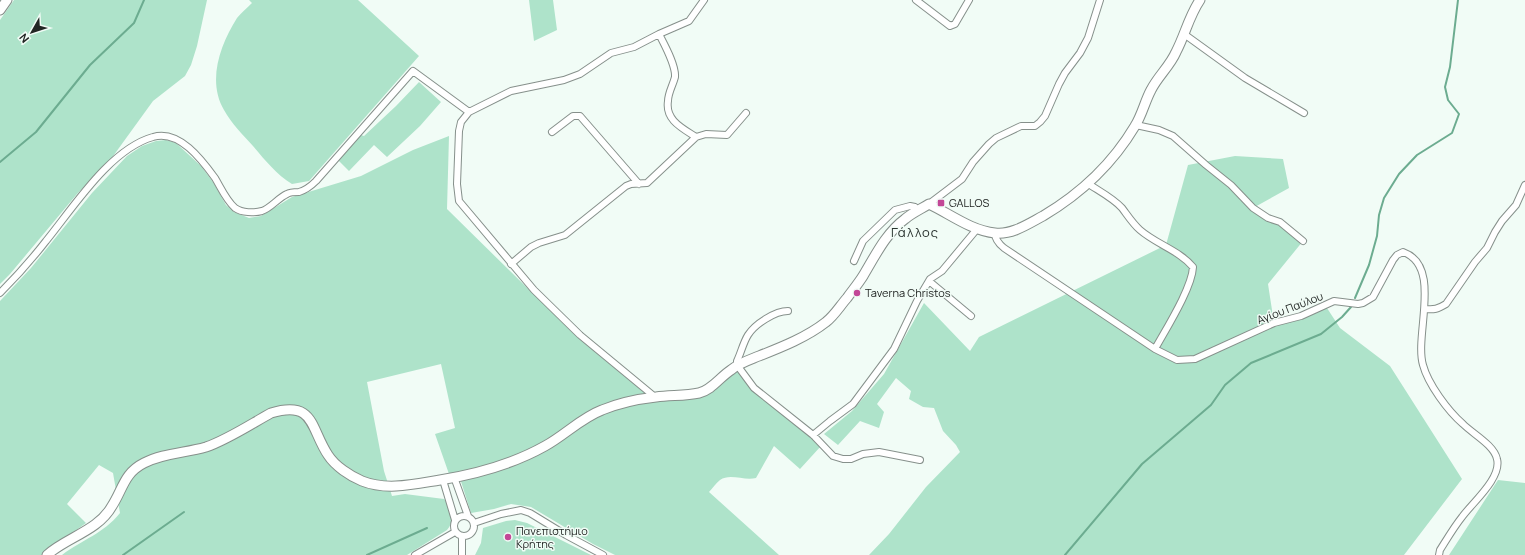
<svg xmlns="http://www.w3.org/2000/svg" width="1525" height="555" font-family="Manrope,sans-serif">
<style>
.green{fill:#aee3ca}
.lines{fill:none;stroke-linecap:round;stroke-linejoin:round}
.stream{stroke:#6cac90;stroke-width:2}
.street-casing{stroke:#86908b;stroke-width:8}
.secondary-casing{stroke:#86908b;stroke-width:11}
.street{stroke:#fff;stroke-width:6}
.secondary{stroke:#fff;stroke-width:9}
.poi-dot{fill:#c34797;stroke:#f1fcf6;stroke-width:1.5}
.labels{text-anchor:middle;stroke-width:3;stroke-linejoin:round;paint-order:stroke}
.poi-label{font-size:11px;fill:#222624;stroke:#f1fcf6;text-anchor:start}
.street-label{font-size:11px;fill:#222624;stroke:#f1fcf6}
.quarter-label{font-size:13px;letter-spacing:1px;fill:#2a332f;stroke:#f1fcf6}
</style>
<rect width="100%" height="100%" fill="#f1fcf6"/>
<path class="green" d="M14 0H207L197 46 191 65 185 76 153 101 111 159 77 194 10 274 0 284V20Z
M249 0H358L419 56 309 181 292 184C276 174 265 160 253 146 243 135 231 123 224 110 207 81 220 45 237 18 241 13 247 8 252 3Z
M529 0H553L557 30 534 41Z
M419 82 441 102 420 126 387 157 374 145 349 171 338 160 361 135 364 136 396 106Z
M449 136 447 209 577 337 645 393 656 400 691 398 738 370 821 446 800 469 774 446 756 478C744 481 730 473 720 480 716 483 712 489 709 492L779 555H615L593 544 531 507 511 504 494 509 471 513 458 472 449 474 435 434 455 428 441 364 367 382 384 471 392 496 405 494 444 499C453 508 455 521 447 530L407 555H62C83 539 103 534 120 513L113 473 99 465 67 504 86 523 42 555H0V301L31 268 92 193 127 156 142 146 156 141 166 140 176 143 201 166 213 182 226 205 234 212 249 218 261 216 292 197 361 176 413 150Z
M1235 156 1283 159 1289 188 1253 208 1280 222 1303 241 1268 284 1274 323 1325 305 1340 328 1390 366 1462 479 1404 555H869L889 534 926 487 960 452 956 445 943 431 934 408 923 407 909 399 911 391 896 378 877 404 884 412 879 428 860 421 838 445 824 434 852 411 884 374 924 303 970 351 979 337 1166 245 1188 165Z
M1498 480 1525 483V555H1449Z
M515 520 527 523 591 555H475L481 543 483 528 506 521Z"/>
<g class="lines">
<path class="stream" d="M0 162 36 132 90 65 134 23 144 0
M1355 298 1369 265 1377 236 1379 215 1384 198 1399 174 1417 155 1452 133 1459 114 1448 100 1445 87 1450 67 1458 0
M123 555 184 512
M367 555 427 528
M1065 555 1142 464 1211 405 1225 385 1251 363 1321 334 1342 317 1351 307"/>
<g class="street-casing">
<path id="street" d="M916 0 950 26 955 24 969 0
M659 34 689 21 704 0
M1184 34 1245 78 1304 113
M1136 125 1159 130 1173 136 1206 165 1231 185 1253 208 1268 218 1280 222 1303 241
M552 132 573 116H580L639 184
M1087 183C1099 191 1113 198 1122 208 1128 216 1133 224 1140 230 1156 244 1180 251 1193 267 1192 288 1166 329 1155 349L1177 360 1195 359 1274 323 1301 316 1334 301 1358 304 1363 303 1373 297 1393 260 1397 255 1403 252C1443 266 1414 335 1423 365 1428 384 1448 411 1463 424 1473 434 1494 445 1497 459 1502 478 1472 503 1462 517 1454 527 1447 539 1440 550L1439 555
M929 204 962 179 973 162 989 144 996 138 1021 126H1035L1040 122 1045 116 1059 84 1065 73 1080 53 1088 38 1100 0
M995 233C995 240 999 244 1004 248L1155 349
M854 261 863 241 895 210 910 206 915 207 918 210
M511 264 531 247 539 243 565 235 626 186 631 184 647 183 696 137 706 134 727 135 746 113
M929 281 971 316
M0 293C16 277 32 259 46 241 73 208 110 149 153 137 179 129 202 160 215 178 221 188 226 200 235 208 242 213 254 213 262 211 271 208 278 198 287 194 290 192 295 192 299 192 306 190 311 186 316 181L413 71 469 112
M1425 309C1434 310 1438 309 1446 304L1475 262 1487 248 1495 232 1502 221 1516 205 1525 185
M788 311C775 311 755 324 748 335 743 343 741 353 737 361V365L754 388 813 435 833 456 843 459H851L863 454 879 452 920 460
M655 397 580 335 534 290 459 201 457 184 459 131 461 122 469 112 511 91 564 80 580 74 611 53 634 47 659 34C664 44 676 65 675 77 673 85 668 93 668 101 665 120 682 128 696 137
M813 435 830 421 853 404 894 349 917 301 930 279 942 271 977 229
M454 477 468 516
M443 480 455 520
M454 526a10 10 0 1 1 20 0a10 10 0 1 1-20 0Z
M474 523 501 514 521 510 530 513 566 535 603 555
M462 536V555
M415 555 455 532"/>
</g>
<g class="secondary-casing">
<path id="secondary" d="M0 10 7 0
M47 555C67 537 98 531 112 506 123 489 124 473 144 463 163 453 186 453 206 447 227 440 251 424 271 413 315 400 310 428 328 455 335 466 350 476 362 481 387 491 415 484 440 480 477 474 513 464 545 446 565 435 581 418 602 410 619 403 638 399 656 397 670 395 685 396 699 393 712 390 720 377 731 370 739 363 749 360 759 356 782 347 807 337 826 322 834 316 840 306 847 298 852 291 858 284 863 276 875 256 886 233 905 219 912 213 921 209 929 204 950 214 972 231 995 233 1012 235 1028 224 1043 216 1080 194 1113 163 1135 126 1142 115 1145 101 1151 90 1158 76 1170 66 1176 52 1185 35 1189 16 1200 0"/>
</g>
<use href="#street" class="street"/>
<use href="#secondary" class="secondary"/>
</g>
<g class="poi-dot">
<rect x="937" y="199" width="8" height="8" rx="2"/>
<circle cx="857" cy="293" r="4"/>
<circle cx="508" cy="537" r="4"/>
</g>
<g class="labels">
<g class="poi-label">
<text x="949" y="207">GALLOS</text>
<text x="865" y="297">Taverna Christos</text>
<text x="516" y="535">Πανεπιστήμιο<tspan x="516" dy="13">Κρήτης</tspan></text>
</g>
<g class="street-label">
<text transform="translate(1290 308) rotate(-21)" y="4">Αγίου Παύλου</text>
</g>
<g class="quarter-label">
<text x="915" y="237">Γάλλος</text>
</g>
</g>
<g transform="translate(32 32) rotate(231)" stroke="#f1fcf6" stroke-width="3" paint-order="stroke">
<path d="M0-3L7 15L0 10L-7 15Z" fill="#222624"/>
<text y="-6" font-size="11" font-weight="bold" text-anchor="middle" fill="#222624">N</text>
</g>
</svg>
